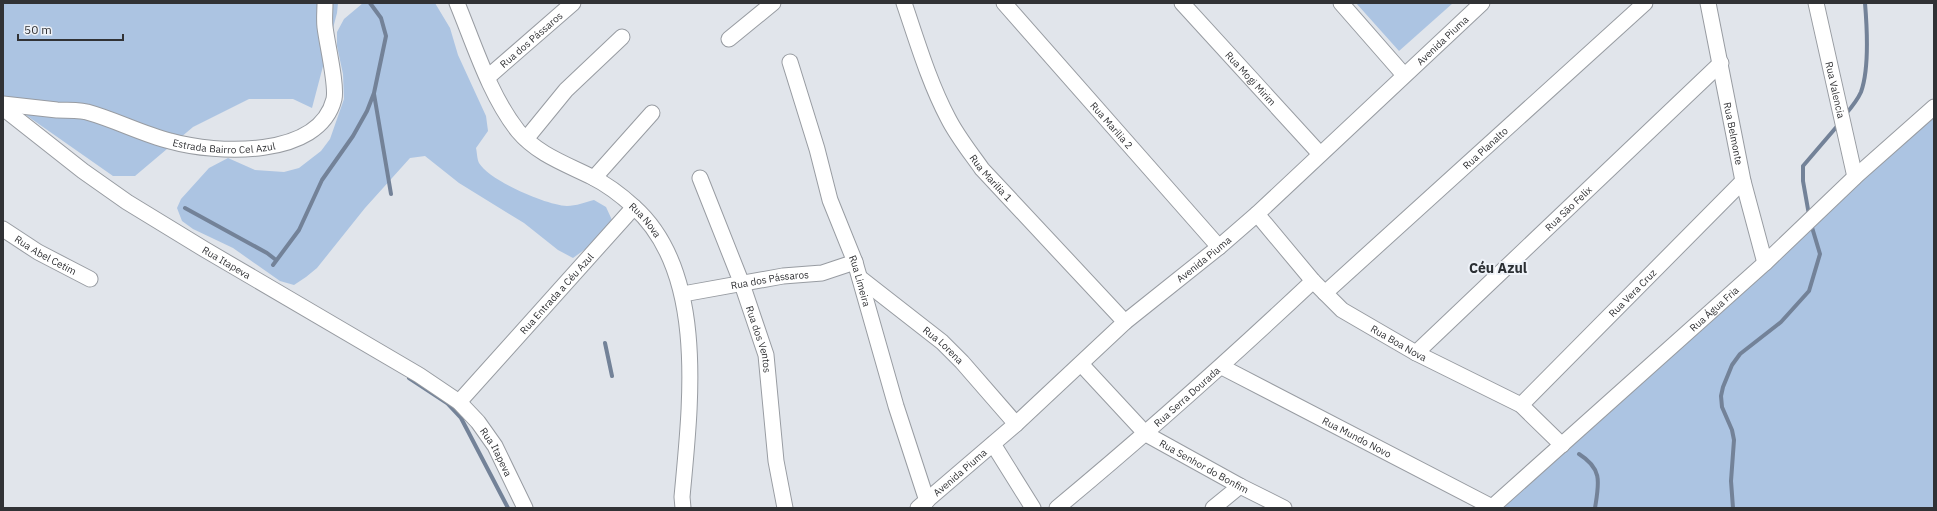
<svg xmlns="http://www.w3.org/2000/svg" width="1937" height="511" font-family="'IBM Plex Sans',sans-serif">
<style>
.green{fill:#acc4e2}
.lines{fill:none;stroke-linecap:round;stroke-linejoin:round}
.stream{stroke:#738298;stroke-width:4}
.minor-casing{stroke:#989ca2;stroke-width:17}
.minor{stroke:#fff;stroke-width:15}
.labels{text-anchor:middle;stroke-width:4;stroke-linejoin:round;paint-order:stroke}
.street-label{font-size:10px;fill:#313235;stroke:#eef2f8}
.district-label{font-size:14px;font-weight:bold;fill:#2b2f33;stroke:#eef2f8}
</style>
<rect width="100%" height="100%" fill="#e1e5eb"/>
<path class="green" d="M3 3H338L337 13 312 108 293 99H249L193 127 135 176H113L3 99Z
M363 3H435L450 28 458 55 486 116 488 131 476 148C477 152 477 159 479 163 490 181 546 205 567 206 576 206 586 202 594 200L606 207 612 220 595 242 573 258 558 250 524 223 459 183 425 156 410 158 365 208 317 268 306 277 294 285 280 281 233 248 193 229 182 221 177 208 181 199 209 168 228 158 255 170 284 172 299 168 321 151 330 139 344 99 343 74 337 46V32L344 19Z
M1356 3H1453L1399 51Z
M1934 114V508H1497Z"/>
<g class="lines">
<path class="stream" d="M374 94 391 194
M1845 115C1851 108 1857 101 1861 92 1869 70 1867 27 1865 3
M185 208 267 253 276 260
M1809 215 1803 181V166L1839 124
M273 265 299 230 322 180 353 136 367 111 374 93 386 36 381 18 370 3
M605 343 612 376
M409 378 447 403 461 418 508 508
M1579 454C1603 469 1599 483 1595 508
M1733 508 1731 481 1734 440 1732 430 1722 407 1721 396 1723 387 1732 365 1740 354 1781 322 1809 291 1820 254 1811 224"/>
<g class="minor-casing">
<g id="minor">
<path id="s1" d="M457 3C474 44 490 96 518 131 537 154 566 164 592 177 606 184 622 196 634 207 708 273 690 408 682 497L683 508"/>
<path id="s2" d="M904 3C917 41 929 82 948 118 957 136 970 152 982 169L1125 322"/>
<path id="s3" d="M1004 3 1219 247"/>
<path id="s4" d="M1182 3 1320 154"/>
<path d="M1341 3 1404 75"/>
<path id="s5" d="M1708 3 1743 181 1765 263"/>
<path id="s6" d="M1816 3 1855 177"/>
<path d="M729 39 773 3"/>
<path id="s7" d="M790 62 817 149 830 200 855 262 896 406 927 501"/>
<path id="s8" d="M488 77 573 3"/>
<path id="s9" d="M3 104C21 106 39 108 57 110 67 110 78 110 87 112 116 120 142 134 170 141 216 154 319 159 334 99 337 85 327 44 325 27 324 19 325 11 325 3"/>
<path id="s10" d="M3 108 83 171 127 202 204 249 419 375 459 402 478 422 495 446 525 508"/>
<path d="M526 139 566 90 622 37"/>
<path d="M594 178 652 113"/>
<path id="s11" d="M700 178 742 284 766 355 776 461 785 508"/>
<path id="s12" d="M1257 214 1313 281 1342 310 1416 353 1521 405 1562 445"/>
<path id="s13" d="M3 229 38 252 90 279"/>
<path id="s14" d="M860 278 942 342 962 362 1016 424"/>
<path id="s15" d="M1325 293 1645 3"/>
<path id="s16" d="M683 294 783 276 822 273 855 262"/>
<path id="s17" d="M1416 353 1721 63"/>
<path id="s18" d="M1081 364 1146 434 1240 486 1284 508"/>
<path id="s19" d="M1222 367 1492 507"/>
<path id="s20" d="M459 402 634 207"/>
<path id="s21" d="M1521 405 1743 181"/>
<path d="M993 444 1033 508"/>
<path id="s22" d="M918 508 1016 424 1125 322 1219 247 1257 214 1482 3"/>
<path id="s23" d="M1057 508C1145 435 1230 359 1313 281"/>
<path d="M1213 508 1240 486"/>
<path id="s24" d="M1491 508 1765 263 1855 177 1934 107"/>
</g>
</g>
<use href="#minor" class="minor"/>
</g>
<g class="labels">
<g class="street-label">
<text dy="4" stroke="none"><textPath href="#s8" startOffset="57">Rua dos Pássaros</textPath></text>
<text dy="4" stroke="none"><textPath href="#s22" startOffset="703">Avenida Piuma</textPath></text>
<text dy="4" stroke="none"><textPath href="#s4" startOffset="102">Rua Mogi Mirim</textPath></text>
<text dy="4" stroke="none"><textPath href="#s6" startOffset="89">Rua Valencia</textPath></text>
<text dy="4" stroke="none"><textPath href="#s3" startOffset="163">Rua Marilia 2</textPath></text>
<text dy="4" stroke="none"><textPath href="#s5" startOffset="133">Rua Belmonte</textPath></text>
<text dy="4" stroke="none"><textPath href="#s9" startOffset="227">Estrada Bairro Cel Azul</textPath></text>
<text dy="4" stroke="none"><textPath href="#s15" startOffset="216">Rua Planalto</textPath></text>
<text dy="4" stroke="none"><textPath href="#s2" startOffset="197">Rua Marilia 1</textPath></text>
<text dy="4" stroke="none"><textPath href="#s17" startOffset="210">Rua São Felix</textPath></text>
<text dy="4" stroke="none"><textPath href="#s1" startOffset="299">Rua Nova</textPath></text>
<text dy="4" stroke="none"><textPath href="#s13" startOffset="50">Rua Abel Cetim</textPath></text>
<text dy="4" stroke="none"><textPath href="#s22" startOffset="379">Avenida Piuma</textPath></text>
<text dy="4" stroke="none"><textPath href="#s10" startOffset="272">Rua Itapeva</textPath></text>
<text dy="4" stroke="none"><textPath href="#s16" startOffset="88">Rua dos Pássaros</textPath></text>
<text dy="4" stroke="none"><textPath href="#s7" startOffset="230">Rua Limeira</textPath></text>
<text dy="4" stroke="none"><textPath href="#s20" startOffset="146">Rua Entrada a Céu Azul</textPath></text>
<text dy="4" stroke="none"><textPath href="#s21" startOffset="158">Rua Vera Cruz</textPath></text>
<text dy="4" stroke="none"><textPath href="#s24" startOffset="299">Rua Água Fria</textPath></text>
<text dy="4" stroke="none"><textPath href="#s11" startOffset="172">Rua dos Ventos</textPath></text>
<text dy="4" stroke="none"><textPath href="#s12" startOffset="194">Rua Boa Nova</textPath></text>
<text dy="4" stroke="none"><textPath href="#s14" startOffset="107">Rua Lorena</textPath></text>
<text dy="4" stroke="none"><textPath href="#s23" startOffset="171">Rua Serra Dourada</textPath></text>
<text dy="4" stroke="none"><textPath href="#s19" startOffset="152">Rua Mundo Novo</textPath></text>
<text dy="4" stroke="none"><textPath href="#s10" startOffset="606">Rua Itapeva</textPath></text>
<text dy="4" stroke="none"><textPath href="#s18" startOffset="162">Rua Senhor do Bonfim</textPath></text>
<text dy="4" stroke="none"><textPath href="#s22" startOffset="55">Avenida Piuma</textPath></text>
</g>
<g class="district-label">
<text x="1498" y="273">Céu Azul</text>
</g>
</g>
<rect width="1937" height="511" fill="none" stroke="#313235" stroke-width="8"/>
<path d="M18 34v6h105v-6" fill="none" stroke="#313235" stroke-width="2"/>
<text x="24" y="34" font-size="12" fill="#313235" stroke="#eef2f8" stroke-width="3" paint-order="stroke">50 m</text>
</svg>
